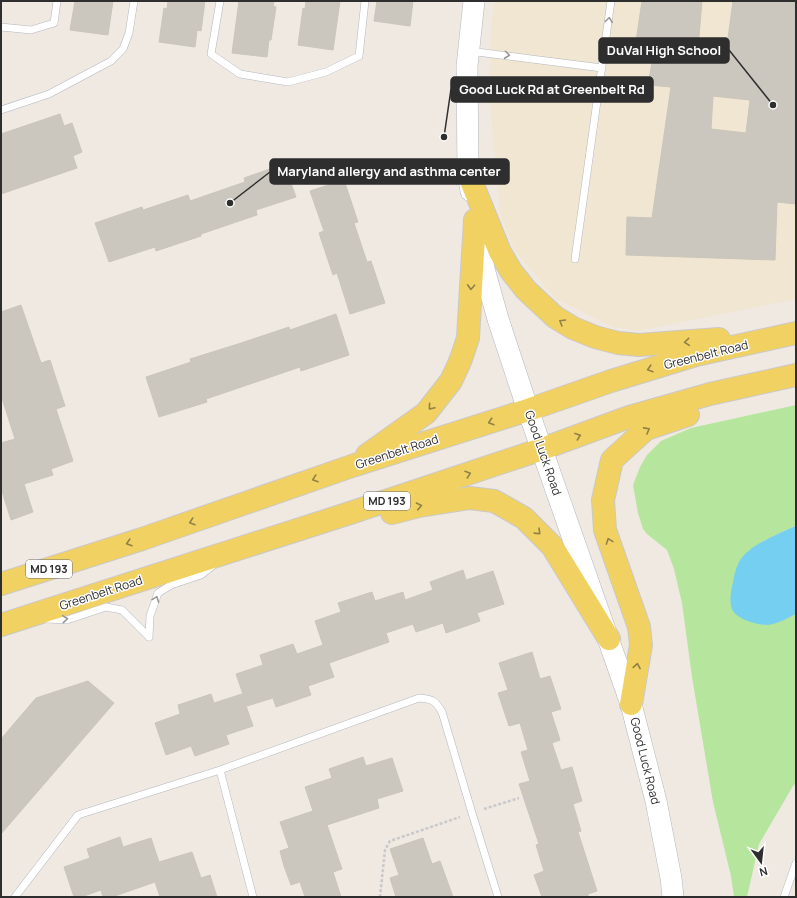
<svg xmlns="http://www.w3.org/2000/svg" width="797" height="898" font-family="Manrope,sans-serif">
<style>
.education{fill:#f0e6d1}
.green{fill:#b6e59e}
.water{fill:#75cff0}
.building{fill:#cbc7bf;stroke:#cbc5ba;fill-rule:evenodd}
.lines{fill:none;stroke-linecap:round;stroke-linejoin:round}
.service-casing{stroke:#b4b7c1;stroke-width:8}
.secondary-casing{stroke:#b4b7c1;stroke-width:22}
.primary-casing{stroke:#c9c9c9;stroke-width:24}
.path{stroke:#c9c9c9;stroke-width:2.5;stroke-dasharray:3 2;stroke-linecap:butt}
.service{stroke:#fff;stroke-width:7}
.secondary{stroke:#fff;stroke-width:21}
.primary{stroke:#f2d163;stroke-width:22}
.oneway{stroke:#969696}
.oneway2{stroke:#908048}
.labels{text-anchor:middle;stroke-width:3;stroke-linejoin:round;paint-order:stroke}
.shield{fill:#fff;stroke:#6d6d6d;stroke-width:1}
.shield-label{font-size:11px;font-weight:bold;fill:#2e2e2e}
.street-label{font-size:12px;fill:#2e2e2e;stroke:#fff}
.leader{fill:none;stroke:#2e2e2e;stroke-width:1.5}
.callout-dot{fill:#2e2e2e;stroke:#fff;stroke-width:1.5}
.callout{fill:#2e2e2e;stroke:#2e2e2e;stroke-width:1.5}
.callout-label{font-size:13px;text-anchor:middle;font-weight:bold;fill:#fff}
</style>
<rect width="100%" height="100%" fill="#efe9e1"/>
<path class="education" d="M495 1H796V299L638 331 613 327 556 299 515 251 500 213 489 92 491 26Z"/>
<path class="green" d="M796 405V526L786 530 762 542 785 619 796 614V783L793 786 759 844 747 897H734L731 876 713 802 692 677 682 603 674 569 667 550 647 534 643 529 638 513 633 485 640 467 647 455 661 441 691 428Z"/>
<path class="water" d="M796 526V614C788 618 777 624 767 625 757 625 736 619 732 609 729 601 731 590 733 582 735 572 737 562 745 554 747 552 750 550 752 548 766 539 781 532 796 526Z"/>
<path class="building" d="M75 1H113L108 35 70 30Z
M168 1H205L201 31 197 30 195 47 159 42 164 8 167 9Z
M239 1H274L273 6 276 7 271 40H269L267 57 232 53Z
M306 1H340L333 50 298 45 303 8 305 9Z
M377 1H413L410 26 374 21Z
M642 1H702L698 48 726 53 733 1H796V204L777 202 775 260 626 255 627 217 652 218 671 87 648 85 653 57 634 55ZM713 96 750 100 746 133 711 129Z
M60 114 64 126 72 123 82 152 73 156 77 168 1 194V134Z
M284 164 296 197 256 210 257 215 201 234V236L156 251 155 247 109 262 95 223 142 207 143 210 188 195 190 201 245 182 244 178Z
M344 180 358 222 354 223 367 262 371 261 385 303 350 314 337 273 333 275 319 233 324 231 310 191Z
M21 305 41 363 50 360 65 406 56 409 73 461 51 469 53 475 24 484 33 512 11 520 1 488V443L15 439 1 395V312Z
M336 314 349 355 301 371 300 367 206 399 207 402 159 417 146 377 191 362 190 359 238 344 289 327 290 330Z
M463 570 466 580 493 571 504 604 477 613 480 621 446 633 443 623 416 632 413 624 386 633 389 642 329 663 334 677 308 686 311 695 276 707 273 698 247 706 236 674 263 665 260 655 293 644 297 654 323 645 315 621 341 612 338 603 372 592 375 601 403 592 405 600 433 590 430 582Z
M532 652 540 679 550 676 561 709 551 712 560 740 552 743 561 770 572 767 582 801 573 804 581 831 578 832 597 891 588 894V897H542L534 875 544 871 536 845 539 844 519 784 530 781 521 752 528 750 520 723 509 726 498 693 508 690 499 663Z
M88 681 114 703 1 834V739L36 698Z
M211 694 214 703 242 694 253 726 226 735 229 744 195 756 191 746 166 755 155 723 180 714 178 705Z
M363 757 366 766 392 758 403 791 377 799 379 808 327 825 342 869 333 872 341 897H305L300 882 291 885 284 866 280 851 289 848 280 822 313 811 305 787 332 778 329 769Z
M120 837 123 847 151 838 159 862 192 852 201 878 210 875 217 897H160L155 882 112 897H103L101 890 81 897H74L64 867 90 858 87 849Z
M423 838 432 864 440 861 453 897H396L390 878 399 875 390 849Z"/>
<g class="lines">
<g class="service-casing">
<path id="service" d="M220 1 211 54 240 74 288 82 326 72 359 56 365 1
M1 27 31 30 54 23 57 1
M469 51 602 68
M1 110 49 94 111 61 123 49 129 33 134 1
M575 259 611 1
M47 619 67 620 106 607 122 610 149 637
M149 637 150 616 158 593 171 585 201 575 215 564
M220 770 253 897
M15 897 78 815 220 770 419 698C432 699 435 700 442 712L472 813 498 897
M784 897 796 863"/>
</g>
<g class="secondary-casing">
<path id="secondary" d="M471 191 468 173 467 66 474 1
M478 237 484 269 498 319 528 410 631 704 656 801 671 878 673 897"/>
</g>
<g class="primary-casing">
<path id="primary" d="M468 173 500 252 511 271 526 290 555 317 573 328 595 337 618 343 639 345 719 339
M367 455 426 413 451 381 458 366 461 359 468 338 475 220
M392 513 419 506 470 498 494 501 503 506 524 518 552 546 609 639
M1 584 142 539 352 466 528 410 611 381 696 355 796 333
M1 625 350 513 542 449 629 417 710 394 796 375
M631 704 641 645 639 627 605 530 603 500 612 460 646 429 688 415"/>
</g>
<path class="path" d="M484 809 519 798
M380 897 385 850 390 841 460 817"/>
<use href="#service" class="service"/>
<use href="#secondary" class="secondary"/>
<use href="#primary" class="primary"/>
</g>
<defs><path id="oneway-chevron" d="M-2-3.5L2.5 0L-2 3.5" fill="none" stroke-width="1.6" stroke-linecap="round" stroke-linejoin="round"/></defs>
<g class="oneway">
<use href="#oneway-chevron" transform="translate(609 20) rotate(-82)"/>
<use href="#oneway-chevron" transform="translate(507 55) rotate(7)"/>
<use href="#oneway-chevron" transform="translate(156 599) rotate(-69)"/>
<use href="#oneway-chevron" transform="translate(65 619) rotate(-5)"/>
</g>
<g class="oneway2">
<use href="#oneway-chevron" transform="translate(471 287) rotate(93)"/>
<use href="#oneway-chevron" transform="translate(562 322) rotate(-149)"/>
<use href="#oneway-chevron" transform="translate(687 342) rotate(175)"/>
<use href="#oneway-chevron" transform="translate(650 369) rotate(163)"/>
<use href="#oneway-chevron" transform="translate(431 407) rotate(130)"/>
<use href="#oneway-chevron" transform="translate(491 422) rotate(162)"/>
<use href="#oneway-chevron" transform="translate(647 430) rotate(-29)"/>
<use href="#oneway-chevron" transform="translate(578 436) rotate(-20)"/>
<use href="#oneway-chevron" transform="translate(468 474) rotate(-19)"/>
<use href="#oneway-chevron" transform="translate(315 479) rotate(161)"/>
<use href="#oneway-chevron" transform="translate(419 506) rotate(-12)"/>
<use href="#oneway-chevron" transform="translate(192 522) rotate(161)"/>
<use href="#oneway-chevron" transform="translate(538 532) rotate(44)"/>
<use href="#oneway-chevron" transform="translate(609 541) rotate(-110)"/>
<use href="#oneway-chevron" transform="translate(129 543) rotate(163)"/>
<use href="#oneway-chevron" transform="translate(637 666) rotate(-80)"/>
</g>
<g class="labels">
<g class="shield">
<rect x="364" y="492" width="46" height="18" rx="3"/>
<rect x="26" y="560" width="46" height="18" rx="3"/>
</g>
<g class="shield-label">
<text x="387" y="505">MD 193</text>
<text x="49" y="573">MD 193</text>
</g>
<g class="street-label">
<text transform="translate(706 355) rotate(-14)" y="4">Greenbelt Road</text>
<text transform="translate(397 452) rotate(-18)" y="4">Greenbelt Road</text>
<text transform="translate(543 453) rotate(71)" y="4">Good Luck Road</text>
<text transform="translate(101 593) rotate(-18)" y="4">Greenbelt Road</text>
<text transform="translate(645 761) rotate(76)" y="4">Good Luck Road</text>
</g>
</g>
<path class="leader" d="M773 105L729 50M444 137L451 89M230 203L270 172"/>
<g class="callout-dot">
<circle cx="773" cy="105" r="4"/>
<circle cx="444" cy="137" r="4"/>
<circle cx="230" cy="203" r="4"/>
</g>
<g class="callout">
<rect x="599" y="38" width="130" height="25" rx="4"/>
<rect x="451" y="77" width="202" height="25" rx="4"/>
<rect x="270" y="159" width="239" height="25" rx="4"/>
</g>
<g class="callout-label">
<text x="664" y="55">DuVal High School</text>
<text x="552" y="94">Good Luck Rd at Greenbelt Rd</text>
<text x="389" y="176">Maryland allergy and asthma center</text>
</g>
<rect width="797" height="898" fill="none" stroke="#2e2e2e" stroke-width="4"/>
<g transform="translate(761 862) rotate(165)" stroke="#ffffff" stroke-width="3" paint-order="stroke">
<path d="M0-3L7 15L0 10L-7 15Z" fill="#2e2e2e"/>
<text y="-6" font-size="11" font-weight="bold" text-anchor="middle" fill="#2e2e2e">N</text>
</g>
</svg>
